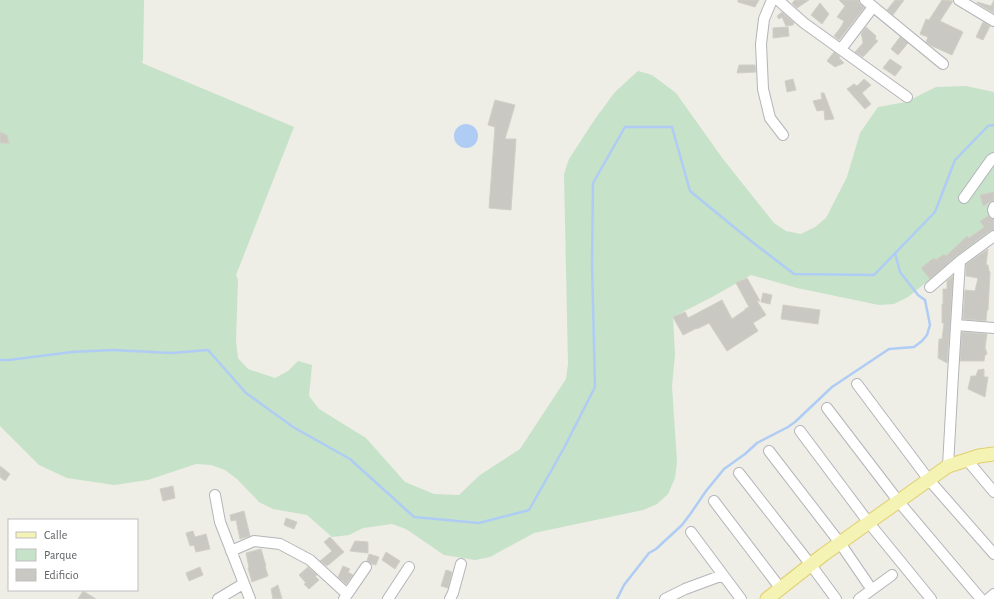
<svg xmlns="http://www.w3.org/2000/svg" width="994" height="599" font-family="'Alegreya Sans',sans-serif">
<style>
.green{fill:#c6e2c9}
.water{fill:#afcdf4}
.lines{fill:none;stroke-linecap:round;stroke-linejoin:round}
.stream{stroke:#afcdf4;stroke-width:2.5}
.building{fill:#c9c8c2;stroke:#d2d0c5}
.minor-casing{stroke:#b3b5b9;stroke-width:12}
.major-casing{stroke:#e0cf6d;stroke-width:15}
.minor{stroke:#fff;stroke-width:10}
.major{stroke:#f5f3b4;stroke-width:13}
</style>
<rect width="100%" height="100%" fill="#eeede6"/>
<path class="green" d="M0 0H144L143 59 142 63 294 127 236 275 238 280 236 341 238 358 248 369 275 378 288 371 298 361 312 365 309 396 319 409 366 438 405 482 434 494 459 495 480 475 520 449 566 379 568 364 564 174 569 159 595 119 615 92 638 71 652 75 676 93 723 159 774 223 786 231 801 234 815 227 826 218 847 177 860 133 878 107 906 102 936 87 966 86 994 92V228L908 297 894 304 879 305 797 288 751 275 712 297 673 317 675 355 672 386 677 462 675 478 668 494 657 504 643 510 534 533 490 557 475 560 444 555 406 529 392 524 363 528 349 535 332 537 307 515 273 509 259 502 237 479 225 470 211 465 196 464 148 480 114 485 67 478 39 465 0 426Z"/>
<path class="water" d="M454 136a12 12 0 1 1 24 0a12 12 0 1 1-24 0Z"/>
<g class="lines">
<path class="stream" d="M0 360H9L72 352 113 350 171 353 208 350 246 393 293 427 350 459 414 517 479 523 529 510 564 448 595 387 592 264 593 183 625 127H672L690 191 751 241 794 274 874 275 935 212 955 160 988 126 994 125
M617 599 624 585 649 553 656 549 682 525 691 513 706 491 724 469 745 454 757 443 788 427 795 422 832 387 889 349 914 347 922 341 927 335 930 325 925 300 918 295 900 272 895 253"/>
</g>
<path class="building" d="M738 0H759L755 7 738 2Z
M795 0H809L797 8 792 3Z
M839 0H859V3L864 8 839 40 834 36 841 27 844 21 837 17 845 6Z
M895 0H904L893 15 887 10Z
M942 0 953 1 940 21 963 32 952 55 932 46 926 42 928 37 920 34 926 19 929 20Z
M994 0V13L977 3V2L991 6Z
M820 3 829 14 822 24 811 15Z
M782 12 794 23 793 25 786 26 782 17 779 19 777 16Z
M983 22 990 26 983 40 976 37Z
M788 27 789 36 773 38V28Z
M866 27 876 36 875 39 878 41 863 57 855 52 863 43 862 37 861 34Z
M900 37 908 43 898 55 891 49Z
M834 52 840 57 839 58 844 63 835 67 827 61Z
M890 59 902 67 895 76 883 68Z
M739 65H755L756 72 737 73Z
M793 79 796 90 787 92 785 81Z
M864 79 871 85 862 93 871 104 865 109 847 89 854 84 857 86Z
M821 93H824L834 119 825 120 824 110 817 111 813 101 822 99Z
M495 100 515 105 505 139H516L511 210 489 208 495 127 488 125Z
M0 132 7 135 9 143H0Z
M994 192V201L990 202 983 206 980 195Z
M988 216 990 218 994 219V230L990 231 956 256 930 279 921 268 934 258 936 260 944 254 946 256 967 236 969 238 984 227 980 221Z
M988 249 986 265H988L989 271 990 272 988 310H987L986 321 963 319 965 290 975 291 978 278 966 276V264Z
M953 276 950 325 947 363 938 358 939 339H942L944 323H942V304H943V289H947V281Z
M747 278 760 301H757L766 315 753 323 758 331 727 351 709 323 697 329V328L683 335 673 317 685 312 688 318 722 300 732 319 745 310V309L749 307 736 283Z
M763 293 772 295 770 304 761 302Z
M783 305 820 310 818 324 781 319Z
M962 332 987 334 985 347 987 354 985 355 984 361H960Z
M984 369V377H988L985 397 968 389 971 376H976L978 370Z
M0 466 10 474 5 481 0 477Z
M173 486 175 498 163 501 160 489Z
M244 511 250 536 240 539 236 520 231 521 230 515Z
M286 518 297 522 294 529 284 525Z
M193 531 195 537 206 534 210 549 196 552 194 545 190 546 186 533Z
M330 537 344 552 327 566 320 561 332 551 324 542Z
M355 541 368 542V553L350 551Z
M261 549 266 566H265L268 576 252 582 248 568 249 567 246 553Z
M386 552 400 561 395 569 382 560Z
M369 554 379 557 376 565 372 564 367 561Z
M343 566 350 569 348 572 353 575 346 584 338 577Z
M200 567 203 575 189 581 186 573Z
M308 567 317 575 315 576 319 580 309 589 304 584 306 583 299 575Z
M446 570 452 572 448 588 441 586Z
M278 585 282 599H273L271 589Z
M83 591 96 599H78Z"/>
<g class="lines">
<g class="minor-casing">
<path id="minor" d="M772 0 764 19 761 44 763 89 770 118 783 135
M778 0 804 23 907 97
M865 0 943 64
M959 0 994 21
M841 49 873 7
M964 198 991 160 994 158
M994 207 993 210 994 213
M930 287 960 261 994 236
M956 325 994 328
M857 384 929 480 994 554
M827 408 899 502 981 599
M800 431 869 523 931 599
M769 451 840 543 868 584
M967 460 994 492
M948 466 953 375 960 261
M739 473 811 565 836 599
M215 495 220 522 250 599
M714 501 781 589
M691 532 741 599
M231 551 254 541 280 544 310 560 347 594
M218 599 243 584
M344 599 366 567
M388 599 409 567
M450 599 453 593 461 564
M665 599 685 589 723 575
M859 599 892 575
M988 599 994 594"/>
</g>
<g class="major-casing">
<path id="major" d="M767 599 823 555 948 466 979 456 994 454"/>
</g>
<use href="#minor" class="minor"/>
<use href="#major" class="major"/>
</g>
<rect x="8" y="519" width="130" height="72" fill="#ffffff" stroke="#bfbfc1"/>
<rect x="16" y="532" width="20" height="6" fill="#f5f3b4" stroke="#bfbfc1"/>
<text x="44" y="539" font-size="12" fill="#5e6064">Calle</text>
<rect x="16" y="549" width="20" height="12" fill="#c6e2c9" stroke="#bfbfc1"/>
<text x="44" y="559" font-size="12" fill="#5e6064">Parque</text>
<rect x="16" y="569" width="20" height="12" fill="#c9c8c2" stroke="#bfbfc1"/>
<text x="44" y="579" font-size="12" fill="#5e6064">Edificio</text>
</svg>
